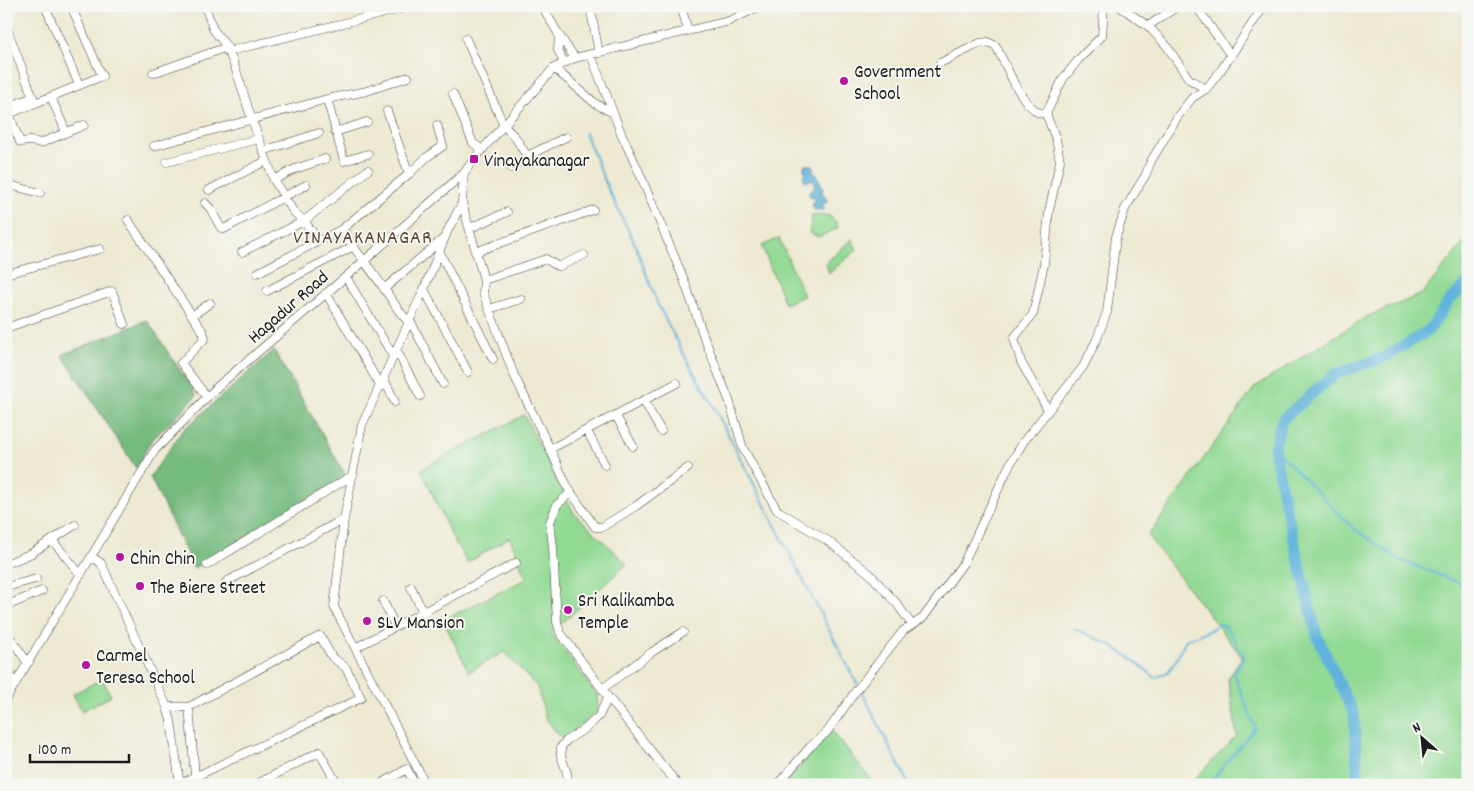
<svg xmlns="http://www.w3.org/2000/svg" width="1474" height="791" font-family="Dekko,sans-serif">
<style>
.green{fill:#92da94;stroke:#577b58}
.forest{fill:#75ba7e;stroke:#486b4d}
.water{fill:#5fb3db;stroke:#3e687c}
.lines{fill:none;stroke-linecap:round;stroke-linejoin:round}
.stream{stroke:#5fb3db;stroke-width:2}
.river{stroke:#5fb3db;stroke-width:11}
.minor-casing{stroke:#3b3b37;stroke-width:9}
.minor{stroke:#fff;stroke-width:8}
.poi-dot{fill:#b5179e;stroke:#f6f6f2;stroke-width:2}
.labels{text-anchor:middle;stroke-width:4;stroke-linejoin:round;paint-order:stroke}
.poi-label{font-size:19px;fill:#1c1c1c;stroke:#f6f6f2;text-anchor:start}
.street-label{font-size:19px;fill:#1c1c1c;stroke:#f6f6f2}
.neighbourhood-label{font-size:20px;letter-spacing:1px;fill:#5c4737;stroke:#f6f6f2}
</style>
<rect width="100%" height="100%" fill="#f6f6f2"/>
<filter id="ink" filterUnits="userSpaceOnUse"><feTurbulence type="fractalNoise" baseFrequency=".02" numOctaves="2"/><feDisplacementMap in="SourceGraphic" scale="10" xChannelSelector="R" yChannelSelector="G"/><feConvolveMatrix kernelMatrix="1 2 1 2 8 2 1 2 1" color-interpolation-filters="sRGB"/></filter>
<filter id="wash" filterUnits="userSpaceOnUse"><feTurbulence type="fractalNoise" baseFrequency=".0096" numOctaves="4" result="noise"/><feDisplacementMap in="SourceGraphic" scale="20" xChannelSelector="R" yChannelSelector="G"/><feGaussianBlur stdDeviation="1.12" result="paint"/><feColorMatrix in="noise" values="0 0 0 0 0 0 0 0 0 0 0 0 0 0 0 0 0 1.4 0 .05"/><feComposite in="paint" operator="in"/></filter>
<g filter="url(#wash)">
<rect width="100%" height="100%" fill="#ede9d2"/>
<path class="green" d="M828 215 836 222 838 228 819 237 809 233 812 216Z
M1468 237V785H1188L1237 736 1228 679 1242 657 1148 536 1255 387 1366 317 1422 294Z
M779 238 804 296 785 304 762 246Z
M852 239 857 250 829 273 826 263Z
M524 415 574 513 627 564 551 633 597 695 598 711 567 737H560L546 719 537 687 504 652 469 672 443 620 526 579 510 537 467 563 450 533 421 469Z
M102 679 111 696 82 711 73 694Z
M832 730 875 785H783Z"/>
<path class="forest" d="M147 320 197 396 151 441 136 468 62 355Z
M274 350 346 476 194 568 150 477 182 431Z"/>
<path class="water" d="M804 165H813L814 168 812 172 817 175 823 188 822 193 828 201 823 204 824 210H814L812 203 815 201V197L810 196 809 191 812 190 815 186 812 179 806 182 803 177 806 172 804 170Z"/>
<g class="lines">
<path class="stream" d="M585 133 609 191 635 244 658 305 691 368 713 405 857 684
M1274 448 1353 528 1400 560 1468 586
M1074 629C1104 640 1130 655 1154 677 1174 676 1177 654 1186 640L1210 630 1219 624 1226 627 1244 656 1234 674 1255 728 1208 785
M861 690 909 785"/>
<path class="river" d="M1357 785 1358 777 1354 714 1317 636 1283 496 1274 448 1282 420 1335 374 1385 357 1429 330 1449 301 1468 283"/>
</g>
</g>
<g filter="url(#ink)">
<g class="lines">
<g class="minor-casing">
<path id="minor" d="M45 6 79 85
M205 6 213 29 227 47 236 70 252 120 274 180 293 211 304 221 319 241
M542 6 559 35 575 58
M590 6 599 53
M681 6 688 31
M1119 6 1148 26 1166 45 1189 79 1206 89
M1196 6 1231 56
M6 26 35 103
M1148 26 1178 6
M559 35 558 50 564 63
M466 39 504 126 515 137 527 156 566 137
M228 53 234 50 413 6
M591 55 621 133 639 172 684 280 704 337 729 400 743 448 777 510 828 541 869 573 897 604 912 625
M940 63 980 43 988 42 996 46 1016 87 1027 103 1037 112 1046 114
M554 68 596 104 613 113
M153 73 227 47
M453 94 473 143 482 150
M51 97 66 132
M327 99 344 161 368 154
M6 108 33 97
M387 111 409 174
M9 114 20 142 30 141 41 143 84 125
M6 115 102 76 71 6
M335 132 367 122
M154 146 327 99 367 91 408 77
M263 151 319 133
M167 162 258 139
M511 168 527 156
M274 180 295 169 325 159
M6 184 40 193
M209 190 266 161
M205 203 210 208 221 228 224 229 306 185
M462 203 484 280 546 259 557 266H560L584 255
M128 220 203 332 205 338 181 363 207 397
M470 228 507 212
M342 229C355 251 371 269 385 290 394 302 400 316 412 324L443 384
M242 252 304 221 368 170
M475 252 593 210
M440 253 493 359
M257 273 342 229 409 174 427 157 443 146 437 125
M6 274 100 249
M346 277 393 356
M484 280 483 293 514 375 550 449 677 383
M384 289 444 238
M424 289 468 372
M267 291 352 247
M326 293 381 387
M489 309 521 299
M192 316 210 303
M6 328 112 291 124 324
M396 349 420 396
M384 379 395 402
M644 401 661 431
M1048 410 1021 362 1014 338 1033 314 1044 264 1049 211 1060 161 1056 139 1046 114 1063 79 1079 59 1102 36 1104 6
M616 416 633 446
M587 431 605 465
M550 449 568 488 595 527H602L636 506 688 468
M571 492 557 505 550 522 553 547 557 622 560 632 608 697 678 785
M52 540 81 575
M92 557 101 563 167 707 171 721 180 785
M6 564 32 553 75 525
M207 565 353 475
M226 582 344 519
M6 587 36 579
M411 587 423 612
M383 601 395 626
M6 606 42 591
M12 640 25 659 29 662
M355 648 516 563
M6 667 15 685
M602 689 652 652 683 632
M6 699 155 450 217 387 363 262 464 173 474 159 554 68 575 58 729 21 760 6
M167 707H189L320 636 332 657 346 668 361 698 180 784
M189 707 195 776
M255 785 319 752 338 785
M379 785 407 769 415 785
M426 785 334 607 344 519 362 425 424 289 448 230 462 203 464 173
M568 785 567 773 561 756V747L567 740 586 728 599 716 608 697
M777 785 810 747 827 732 855 692 903 631 923 618 964 562 1009 466 1024 441 1083 367 1097 339 1107 312 1116 237 1125 209 1146 174 1151 161 1178 116 1192 98 1206 89 1221 70 1264 6"/>
</g>
<use href="#minor" class="minor"/>
</g>
</g>
<g class="poi-dot">
<circle cx="844" cy="81" r="5"/>
<rect x="469" y="154" width="10" height="10" rx="2.5"/>
<circle cx="120" cy="557" r="5"/>
<circle cx="140" cy="586" r="5"/>
<circle cx="568" cy="610" r="5"/>
<circle cx="367" cy="621" r="5"/>
<circle cx="86" cy="665" r="5"/>
</g>
<g class="labels">
<g class="poi-label">
<text x="854" y="77">Government<tspan x="854" dy="22">School</tspan></text>
<text x="484" y="166">Vinayakanagar</text>
<text x="130" y="564">Chin Chin</text>
<text x="150" y="593">The Biere Street</text>
<text x="578" y="606">Sri Kalikamba<tspan x="578" dy="22">Temple</tspan></text>
<text x="377" y="628">SLV Mansion</text>
<text x="96" y="661">Carmel<tspan x="96" dy="22">Teresa School</tspan></text>
</g>
<g class="street-label">
<text transform="translate(287 306) rotate(-41)" y="7">Hagadur Road</text>
</g>
<g class="neighbourhood-label">
<text x="363" y="243">VINAYAKANAGAR</text>
</g>
</g>
<rect width="1474" height="791" fill="none" stroke="#f6f6f2" stroke-width="25"/>
<g transform="translate(1422 738) rotate(333)" stroke="#f6f6f2" stroke-width="4" paint-order="stroke">
<path d="M0-4L9 19L0 12L-9 19Z" fill="#1c1c1c"/>
<text y="-8" font-size="14" font-weight="bold" text-anchor="middle" fill="#1c1c1c">N</text>
</g>
<path d="M30 754v8h99v-8" fill="none" stroke="#1c1c1c" stroke-width="2.5"/>
<text x="38" y="754" font-size="15" fill="#1c1c1c" stroke="#f6f6f2" stroke-width="4" paint-order="stroke">100 m</text>
</svg>
